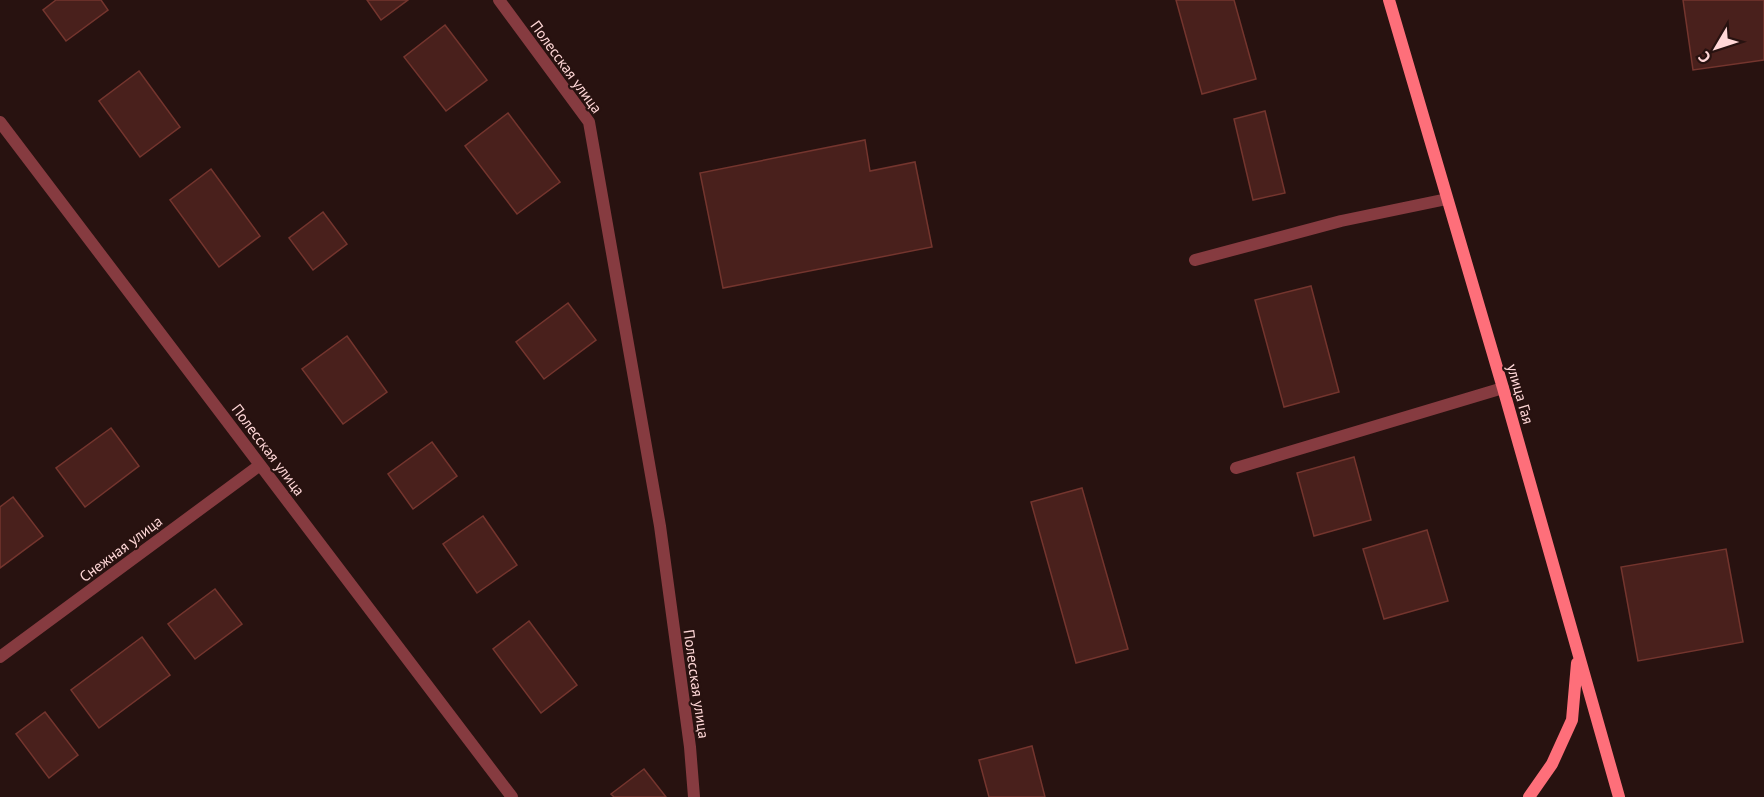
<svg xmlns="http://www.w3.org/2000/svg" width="1764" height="797" font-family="'PT Sans',sans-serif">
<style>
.building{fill:#49201c;stroke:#74352e;stroke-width:1.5}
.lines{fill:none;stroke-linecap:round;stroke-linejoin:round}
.lane{stroke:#863b40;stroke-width:12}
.street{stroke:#863b40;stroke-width:12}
.secondary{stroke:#fe6f7a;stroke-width:12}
.labels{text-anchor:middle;stroke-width:4.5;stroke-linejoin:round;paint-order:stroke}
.street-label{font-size:15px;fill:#ffd7d7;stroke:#281210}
</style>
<rect width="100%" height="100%" fill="#281210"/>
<path class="building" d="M56 0H101L108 10 66 41 43 10Z
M367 0H408L381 20Z
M1176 0H1234L1256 79 1202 94Z
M1683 0H1764V60L1693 70Z
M445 25 487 80 446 111 404 57Z
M139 71 180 127 140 157 99 101Z
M1265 111 1285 193 1253 200 1234 119Z
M508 113 560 182 517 214 465 146Z
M865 140 870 171 915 162 932 247 723 288 700 173Z
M211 169 260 236 219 267 170 200Z
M323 212 347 244 313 270 289 238Z
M1311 286 1339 392 1284 407 1255 300Z
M568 303 596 340 544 379 516 342Z
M347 336 387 392 343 424 302 369Z
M111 428 139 466 85 507 56 468Z
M432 442 457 476 413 509 388 474Z
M1354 457 1371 520 1314 536 1297 473Z
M1082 488 1128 649 1076 663 1031 502Z
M13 497 43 536 0 568V507Z
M483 516 517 565 477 593 443 544Z
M1427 530 1448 601 1384 619 1363 549Z
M1726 549 1743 642 1638 661 1621 567Z
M215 589 242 624 195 659 168 624Z
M529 621 577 685 541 713 493 649Z
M142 637 170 675 99 728 71 690Z
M45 712 78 755 49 778 16 734Z
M1032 746 1045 797H989L979 760Z
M644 769 666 797H614L611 794Z"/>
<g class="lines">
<path class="lane" d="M1195 260 1341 221 1447 199
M1236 468 1503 388"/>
<path class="street" d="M499 0 589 122 660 526 690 747 694 797
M0 122 512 797
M0 657 260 465"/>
<path class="secondary" d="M1389 0 1503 388 1619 797
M1529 797 1552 764 1572 720 1577 663"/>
</g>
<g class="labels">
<g class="street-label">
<text transform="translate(566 67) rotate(54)" y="5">Полесская улица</text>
<text transform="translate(1520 394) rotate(74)" y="5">улица Гая</text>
<text transform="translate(268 450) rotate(53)" y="5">Полесская улица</text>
<text transform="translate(121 549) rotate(-37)" y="5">Снежная улица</text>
<text transform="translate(696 684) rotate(82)" y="5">Полесская улица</text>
</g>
</g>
<g transform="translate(1716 48) rotate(231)" stroke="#281210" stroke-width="4.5" paint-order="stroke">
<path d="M0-4.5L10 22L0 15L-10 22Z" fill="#ffd7d7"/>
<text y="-9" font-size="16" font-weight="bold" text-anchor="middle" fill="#ffd7d7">С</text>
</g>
</svg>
